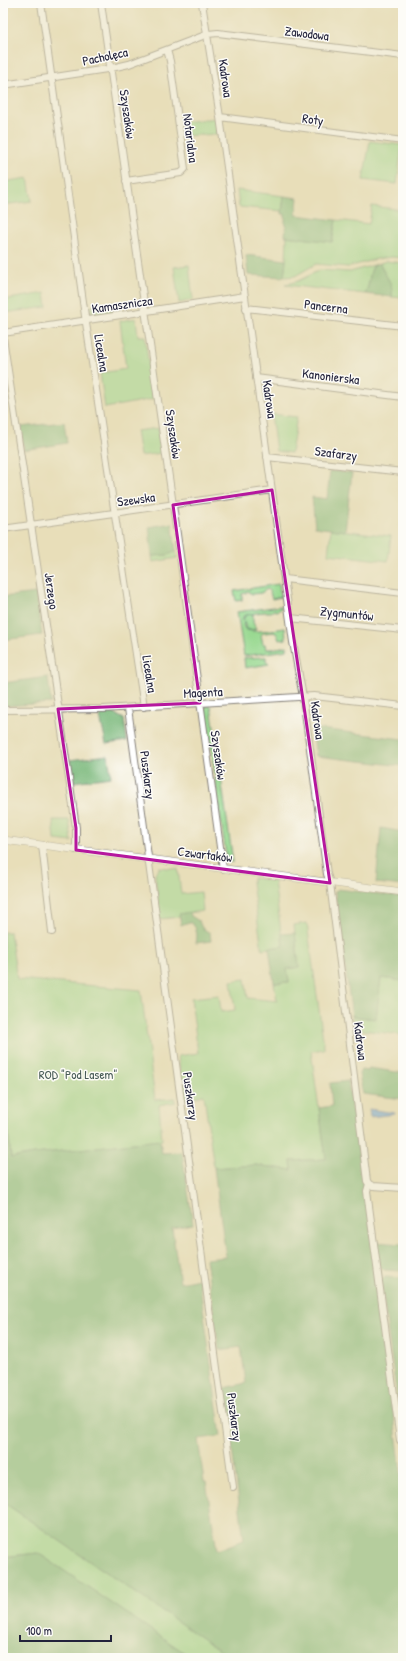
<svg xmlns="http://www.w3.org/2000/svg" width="406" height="1661" font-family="'Patrick Hand',sans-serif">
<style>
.green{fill:#97d88f;stroke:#5c7d65}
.forest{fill:#79b87a;stroke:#4e6d5a}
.water{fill:#6fa5dc;stroke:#48648c}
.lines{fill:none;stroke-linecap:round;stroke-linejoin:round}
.minor-casing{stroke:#85807a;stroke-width:8}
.tertiary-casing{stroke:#85807a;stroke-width:8}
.minor{stroke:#fff;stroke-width:6}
.tertiary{stroke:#fff;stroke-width:7}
.marked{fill:none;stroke:#b5179e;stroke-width:3;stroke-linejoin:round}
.labels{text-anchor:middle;stroke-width:3;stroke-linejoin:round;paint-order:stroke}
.street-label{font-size:13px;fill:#22223b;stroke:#fdfcf7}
.park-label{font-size:13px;fill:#455954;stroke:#fdfcf7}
</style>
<rect width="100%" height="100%" fill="#fdfcf7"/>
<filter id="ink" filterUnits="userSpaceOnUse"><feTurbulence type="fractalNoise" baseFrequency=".025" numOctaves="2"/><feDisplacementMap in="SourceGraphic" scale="8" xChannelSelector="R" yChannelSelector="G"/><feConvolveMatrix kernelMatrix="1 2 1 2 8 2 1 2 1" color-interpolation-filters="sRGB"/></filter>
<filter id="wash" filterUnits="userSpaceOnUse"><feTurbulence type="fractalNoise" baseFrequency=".012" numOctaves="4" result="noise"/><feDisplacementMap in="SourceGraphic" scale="16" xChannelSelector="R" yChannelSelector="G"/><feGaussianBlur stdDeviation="0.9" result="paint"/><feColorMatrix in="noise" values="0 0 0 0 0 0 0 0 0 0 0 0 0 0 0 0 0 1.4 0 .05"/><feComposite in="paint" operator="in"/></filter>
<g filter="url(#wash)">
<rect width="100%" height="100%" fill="#e8deb9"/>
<path class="green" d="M216 118 218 134 184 136 182 122Z
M370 141 402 145 397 184 363 180Z
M28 178 32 201 3 205V182Z
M237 190 284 196 282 211 239 207Z
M372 206 403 210V258L391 257 377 259 348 267 316 264 295 276 284 277 286 260 287 236 332 242 336 220 369 224Z
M386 261 403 263V298L392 297C394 283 384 276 380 263Z
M189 265 193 300 179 303 174 267Z
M374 265C368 274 371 283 365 294L285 285 298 281 320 270 350 272Z
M45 293 47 307 4 313 3 300Z
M116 302 118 311 92 316 90 307Z
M136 318 138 336H145L153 399 105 408 100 373 126 369 120 321Z
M271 414 297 417 291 453 276 451Z
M158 428 162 453 140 456 136 431Z
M331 529 391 536 388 561 328 554Z
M176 551 177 558 153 562 152 556 168 555Z
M279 584 281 597 272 599 270 592 267 589 261 593 252 594 249 592 242 594V600L236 601 234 591Z
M281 606V609L277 611 274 610 271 612C266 611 246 614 243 617V620L246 615 253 614V622L256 629 250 630 246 629 244 621C244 623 243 625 244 627 246 635 278 629 285 628L286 639 279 640 277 634 274 632 263 633 261 635 263 644H265L266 649H272L287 646V650L244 656 237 612Z
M266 657V662H268L269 664 245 668 244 658Z
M205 706H211L221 774 215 775Z
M215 778H221L233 862H227Z
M53 820H69L72 842 55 840Z
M159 867 178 869 181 894 201 892 203 911 180 914V917L160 919 155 874 159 869Z
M253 878 274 881 283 946 262 949 252 883Z
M307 923 324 1046V1049L311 1051 326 1159 291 1161 292 1170 256 1165 214 1168 204 1095 184 1099 178 1056 198 1053 191 998 219 995 221 1012 235 1010 231 981 245 979 248 998 277 1001 274 983 289 982 287 969 299 967 294 925Z
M3 932H10L17 979 141 990 155 1100 175 1098 176 1102 159 1105 162 1140 35 1154 11 1158 6 1104 3 1105Z
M381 978 403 981V1035L354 1029 352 1016 375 1019Z
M3 1502 231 1658H192L38 1553 3 1557Z"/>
<path class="forest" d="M284 196 298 198 296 215 336 220 332 242 285 236 286 225H285V214H282Z
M246 255 286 260 284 277 248 275Z
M380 263C384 277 394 281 392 297L365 294C371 283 368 274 374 265Z
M64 422 67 443 24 450 20 427Z
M330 471 352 473 345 531 315 527 312 497 327 499Z
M172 523 176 551 168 555 152 556 149 527Z
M36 593 42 635 3 640V597Z
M48 677 51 703 3 706V683Z
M99 712H111L124 719 127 741 106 744Z
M312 728 403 739V766L316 756Z
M108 755 111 777 73 782 70 760Z
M381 828 403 832V886L376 883Z
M338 889 403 897V981L381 978 376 1019 352 1016 335 892Z
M190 912 191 916 199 921 202 928 210 933 211 941 196 943C198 935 197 925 189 922L181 925 179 914Z
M295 933 299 967 287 969 289 982 274 983 269 948 283 946 282 934Z
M369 1068 403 1073V1099L363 1094 359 1074 361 1070 368 1071Z
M348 1081 364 1189H366L403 1488V1658H231L3 1502V1105L6 1104 11 1158 35 1154 160 1140 162 1153 182 1152 193 1224 172 1228 180 1283 199 1279 221 1436 198 1439 204 1482H206L217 1550 244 1540 224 1388 246 1383 241 1347 219 1350 206 1259 226 1257 214 1168 256 1165 292 1170 291 1161 326 1159 319 1108 332 1106 330 1083Z
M375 1242 403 1244V1271L384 1270 379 1265Z
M385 1277 403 1278V1405H398L381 1281Z
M38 1553 192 1658H3V1557Z"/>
<path class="water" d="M369 1109 395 1113V1114L370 1117Z"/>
</g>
<g filter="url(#ink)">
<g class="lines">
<g class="minor-casing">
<path id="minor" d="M41 3 86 323 144 707
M101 3 173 505 223 869
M202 3 220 117 293 642 303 697 327 874 330 883 367 1181 369 1184 367 1191 400 1440
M3 85 107 69 129 64 208 34 218 33 403 56
M220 117 403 141
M126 181 181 173 185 169 170 61 167 50
M402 206H403
M246 308 403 326
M3 333 245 296
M3 337 71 792 76 828V850
M256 378 403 397
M267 457 403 472
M3 529 272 490
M285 579 403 593
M290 618 403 630
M128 708 233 1487
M3 710 103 709 314 696 403 706
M42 845 52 932
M369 1184 373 1186 403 1188"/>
</g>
<g class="tertiary-casing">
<path id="tertiary" d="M3 840 403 892"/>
</g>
<use href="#minor" class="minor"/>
<use href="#tertiary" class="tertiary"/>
</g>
</g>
<path d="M0 0H406V1661H0ZM272 490 330 883 76 850V828L58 709 200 703 173 505Z" fill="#e8deb9" fill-opacity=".55" fill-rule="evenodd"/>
<path class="marked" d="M272 490 330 883 76 850V828L58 709 200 703 173 505Z"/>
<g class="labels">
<g class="street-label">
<text transform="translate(307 33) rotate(7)" y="5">Zawodowa</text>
<text transform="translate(105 56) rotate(-12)" y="5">Pacholęca</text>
<text transform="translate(226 78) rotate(82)" y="5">Kadrowa</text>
<text transform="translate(128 114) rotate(82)" y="5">Szyszaków</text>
<text transform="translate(313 119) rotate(8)" y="5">Roty</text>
<text transform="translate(191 138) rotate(83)" y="5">Notarialna</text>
<text transform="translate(122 304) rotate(-8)" y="5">Kamasznicza</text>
<text transform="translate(326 306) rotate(7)" y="5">Pancerna</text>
<text transform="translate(102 353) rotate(81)" y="5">Licealna</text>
<text transform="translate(331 376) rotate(7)" y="5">Kanonierska</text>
<text transform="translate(270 399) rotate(82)" y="5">Kadrowa</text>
<text transform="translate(174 434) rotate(82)" y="5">Szyszaków</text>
<text transform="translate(336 453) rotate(7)" y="5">Szafarzy</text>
<text transform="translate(136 499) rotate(-8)" y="5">Szewska</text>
<text transform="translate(52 591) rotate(82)" y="5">Jerzego</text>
<text transform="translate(347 613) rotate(6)" y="5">Zygmuntów</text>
<text transform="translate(150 674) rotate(81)" y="5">Licealna</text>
<text transform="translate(203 692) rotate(-3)" y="5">Magenta</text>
<text transform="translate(318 720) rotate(82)" y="5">Kadrowa</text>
<text transform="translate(219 755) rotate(82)" y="5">Szyszaków</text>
<text transform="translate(148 775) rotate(83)" y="5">Puszkarzy</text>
<text transform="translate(205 854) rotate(7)" y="5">Czwartaków</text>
<text transform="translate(361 1041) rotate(83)" y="5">Kadrowa</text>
<text transform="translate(191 1096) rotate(82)" y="5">Puszkarzy</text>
<text transform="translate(235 1417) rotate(83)" y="5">Puszkarzy</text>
</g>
<g class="park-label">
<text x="78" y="1079">ROD "Pod Lasem"</text>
</g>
</g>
<rect width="406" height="1661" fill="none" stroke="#fdfcf7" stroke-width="16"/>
<path d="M20 1635v6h91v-6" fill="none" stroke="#22223b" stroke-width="2"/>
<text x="26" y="1635" font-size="12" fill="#22223b" stroke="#fdfcf7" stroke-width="3" paint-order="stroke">100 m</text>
</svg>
